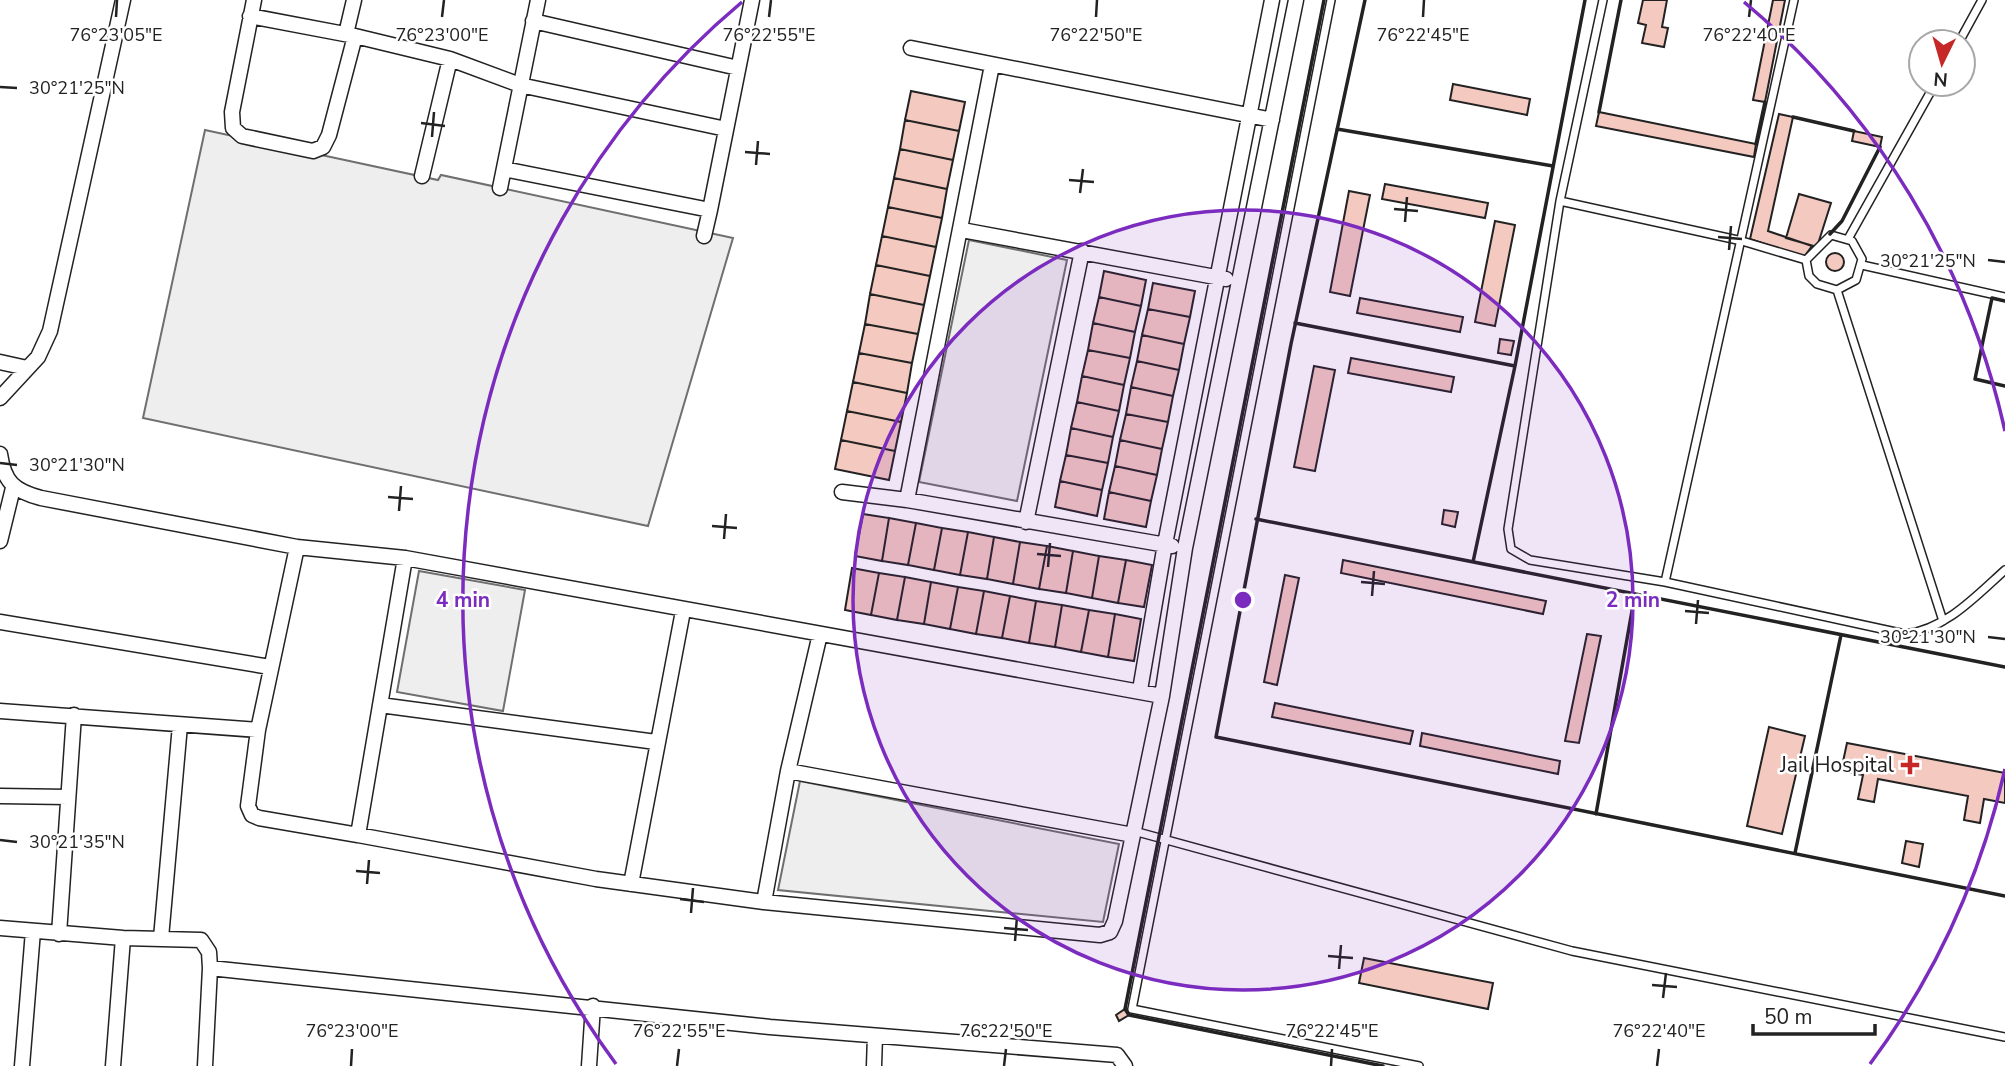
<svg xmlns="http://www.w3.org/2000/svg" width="2005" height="1066" font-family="'Nunito Sans',sans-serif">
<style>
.green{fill:#eee;stroke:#6f6f6f;stroke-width:2}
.building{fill:#f3c9c0;stroke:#222;stroke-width:2}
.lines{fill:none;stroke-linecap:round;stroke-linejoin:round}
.lane-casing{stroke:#222;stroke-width:10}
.street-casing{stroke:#222;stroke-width:17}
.lane{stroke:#fff;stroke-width:7}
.street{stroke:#fff;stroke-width:14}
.wall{stroke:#222;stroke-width:3.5}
.ticks{fill:none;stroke:#222;stroke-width:2.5}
.ring{fill:none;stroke:#7b2cbf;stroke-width:3.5}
.poi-dot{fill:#c62828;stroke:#fff;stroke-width:2.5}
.labels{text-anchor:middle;stroke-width:5;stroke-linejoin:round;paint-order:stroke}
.poi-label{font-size:21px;fill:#222;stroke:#fff;text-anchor:end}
.ticks-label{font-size:18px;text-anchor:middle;fill:#222;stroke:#fff;stroke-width:5;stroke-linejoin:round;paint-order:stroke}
.centre{fill:#7b2cbf;stroke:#fff;stroke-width:3.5}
.ring-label{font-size:21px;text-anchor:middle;font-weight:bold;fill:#7b2cbf;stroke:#fff;stroke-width:5;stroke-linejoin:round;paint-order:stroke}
</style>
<rect width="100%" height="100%" fill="#fff"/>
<path class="green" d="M205 130 438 180 441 175 733 238 648 526 143 418Z
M969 240 1067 260 1017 501 919 482Z
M419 571 525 590 503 711 397 692Z
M800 781 1119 844 1103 922 778 890Z"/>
<path class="building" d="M1643 0H1667L1662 27 1668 28 1664 47 1642 43 1646 25 1638 23Z
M1773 0H1785L1765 102 1753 100Z
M1453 84 1530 99 1527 115 1450 100Z
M911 91 965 102 959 131 905 120Z
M1599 112 1756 144 1754 157 1596 126Z
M1779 114 1793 117 1768 231 1812 246 1804 257 1750 239Z
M905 120 959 131 953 160 900 149Z
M1854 131 1882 137 1880 147 1852 141Z
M900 149 953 160 947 189 894 178Z
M894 178 947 189 942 218 888 207Z
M1385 184 1488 203 1485 218 1382 199Z
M1349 191 1370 195 1350 296 1330 292Z
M1799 194 1831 203 1817 247 1786 238Z
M888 207 942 218 936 247 882 236Z
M1495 221 1515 225 1495 326 1475 322Z
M882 236 936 247 930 276 876 265Z
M1826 262a9 9 0 1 1 18 0a9 9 0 1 1-18 0Z
M876 265 930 276 924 305 870 294Z
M1104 271 1146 280 1141 306 1099 297Z
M1153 283 1195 291 1190 317 1148 309Z
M870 294 924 305 918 334 865 324Z
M1099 297 1141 306 1135 332 1093 323Z
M1360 298 1463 317 1460 332 1357 313Z
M1148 309 1190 317 1184 344 1142 335Z
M1093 323 1135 332 1130 358 1088 350Z
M865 324 918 334 912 363 859 353Z
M1142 335 1184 344 1179 370 1137 361Z
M1500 339 1514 341 1511 355 1498 353Z
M1088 350 1130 358 1124 385 1082 376Z
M859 353 912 363 907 393 853 382Z
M1351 358 1454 377 1451 392 1348 373Z
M1137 361 1179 370 1173 396 1131 387Z
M1314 366 1335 370 1315 471 1294 467Z
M1082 376 1124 385 1119 411 1077 402Z
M853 382 907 393 901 422 847 411Z
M1131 387 1173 396 1168 422 1126 414Z
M1077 402 1119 411 1113 437 1071 428Z
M847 411 901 422 895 451 841 440Z
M1126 414 1168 422 1162 449 1120 440Z
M1071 428 1113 437 1108 463 1066 455Z
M841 440 895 451 889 480 835 469Z
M1120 440 1162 449 1157 475 1115 466Z
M1066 455 1108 463 1102 490 1060 481Z
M1115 466 1157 475 1151 501 1109 492Z
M1060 481 1102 490 1097 516 1055 507Z
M1109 492 1151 501 1146 527 1104 519Z
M1444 510 1458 512 1455 527 1442 524Z
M863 514 889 518 882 561 855 556Z
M889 518 916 523 908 565 882 561Z
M916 523 942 528 934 570 908 565Z
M942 528 968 532 960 575 934 570Z
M968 532 994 537 987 579 960 575Z
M994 537 1020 542 1013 584 987 579Z
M1020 542 1047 546 1039 589 1013 584Z
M1047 546 1073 551 1066 593 1039 589Z
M1073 551 1099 556 1092 598 1066 593Z
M1099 556 1126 560 1118 603 1092 598Z
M1126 560 1152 565 1144 607 1118 603Z
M1343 560 1546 601 1543 614 1341 573Z
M852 568 879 573 871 615 845 610Z
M879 573 905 577 897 620 871 615Z
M1285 575 1299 578 1277 685 1264 682Z
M905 577 931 582 924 624 897 620Z
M931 582 958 587 950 629 924 624Z
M958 587 984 591 976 634 950 629Z
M984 591 1010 596 1002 638 976 634Z
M1010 596 1036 601 1029 643 1002 638Z
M1036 601 1062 605 1055 647 1029 643Z
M1062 605 1089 610 1081 652 1055 647Z
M1089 610 1115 614 1108 657 1081 652Z
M1115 614 1141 619 1134 661 1108 657Z
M1587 634 1601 636 1579 743 1565 741Z
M1275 703 1413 731 1410 744 1272 717Z
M1769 727 1805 736 1782 834 1747 826Z
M1422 733 1560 761 1558 774 1420 746Z
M1847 743 2005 773V803L1984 799 1980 823 1964 820 1968 796 1878 779 1874 802 1858 799 1863 775 1841 771Z
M1906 841 1923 844 1919 867 1902 863Z
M1364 958 1493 983 1488 1009 1359 983Z
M1125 1009 1129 1015 1119 1021 1116 1015Z"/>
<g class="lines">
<g class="lane-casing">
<path id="lane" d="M1331 0 1132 1009 1419 1066
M1603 0 1560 201 1508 529 1511 549 1530 560 1665 582 1905 634C1945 630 1976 596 2005 570
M1959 42 1982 0
M1560 201 1742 241 1806 260
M1831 235 1852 241 1862 259 1856 280 1837 290 1817 284 1809 276 1806 260Z
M1848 239 1935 84
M1862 265 2005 297
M1837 290 1943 621
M1665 582 1794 0
M1134 831 1572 951 2005 1037"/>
</g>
<g class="street-casing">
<path id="street" d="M254 0 232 112 233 128 242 136 313 151 323 147 329 135 355 36
M250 16 355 36 450 59 520 85 726 129
M533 21 738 68
M346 34 354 0
M911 48 1272 120
M504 169 710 210 752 0
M422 176 450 59
M500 188 538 0
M962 230 1226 279
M704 236 710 210
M0 362 27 368
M0 398 38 357 50 331 123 0
M0 454C4 482 14 491 41 498L297 547 405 558 1162 696
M842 492 907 500 1172 546
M907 500 992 65
M1026 522 1082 251
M0 541 13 488
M297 547 258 730 248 806 252 815 259 818 358 835
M405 558 358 835 596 879 764 902 1100 935 1110 932 1115 921 1162 696 1185 548 1296 0
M0 622 270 667
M1140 690 1165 544 1272 0
M380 705 656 742
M0 711 258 730
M788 771 1133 835
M0 796 68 797
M631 884 683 611
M764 902 788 771 820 634
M0 928 123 938 201 940 209 952 210 968 205 1066
M59 934 74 715
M161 938 180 725
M210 968 770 1027 1117 1055 1125 1066
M22 1066 33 931
M113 1066 123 938
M589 1066 593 1006
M874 1066 875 1036"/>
</g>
<use href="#lane" class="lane"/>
<use href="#street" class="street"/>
<path class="wall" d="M1324 0 1125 1009 1129 1015 1383 1066
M1365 0 1291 344 1216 737 2005 896
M1599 112 1621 0
M1793 117 1854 131
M1337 129 1553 166
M1756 144 1765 102
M1830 234 1842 221 1880 147
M2005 301 1992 298 1975 379 2005 386
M1295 323 1515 366
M1256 519 2005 667
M1473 562 1515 366 1585 0
M1596 814 1635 594
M1795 853 1841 635"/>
</g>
<path class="ticks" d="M116 17 117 0M442 17 444 0M769 17 771 0M1096 17 1097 0M1423 17 1424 0M1749 17 1751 0M0 87 17 88M421 123 445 126M432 137 434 112M745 152 770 154M756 165 758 141M1069 180 1094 182M1080 193 1083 169M1394 209 1418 211M1405 222 1407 197M1718 237 1742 239M1729 250 1731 226M1988 260 2005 262M0 463 17 465M388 497 413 499M399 511 401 486M712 526 737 528M724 539 726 514M1037 554 1061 556M1048 567 1050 543M1361 582 1385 584M1372 596 1374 571M1685 611 1709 613M1696 624 1698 600M1988 637 2005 639M0 840 17 842M356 871 380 873M367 884 369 860M680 899 704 902M691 913 693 888M1004 928 1028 930M1015 941 1017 917M1328 956 1353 958M1339 969 1341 945M1652 985 1677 987M1663 998 1666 973M351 1066 352 1049M677 1066 679 1049M1004 1066 1006 1049M1331 1066 1332 1049M1657 1066 1659 1049"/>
<circle cx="1243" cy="600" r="390" fill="#7b2cbf" fill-opacity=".12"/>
<g class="ring">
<circle cx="1243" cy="600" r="390"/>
<path d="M2005 769A780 780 0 0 1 1870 1064M616 1064A780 780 0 0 1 742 2M1744 2A780 780 0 0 1 2005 431"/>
</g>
<path class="poi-dot" d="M1906.5 754.5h7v7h7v7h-7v7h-7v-7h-7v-7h7z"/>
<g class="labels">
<g class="poi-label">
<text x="1894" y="772">Jail Hospital</text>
</g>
</g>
<g class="ticks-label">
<text x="116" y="41">76°23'05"E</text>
<text x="442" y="41">76°23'00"E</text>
<text x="769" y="41">76°22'55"E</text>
<text x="1096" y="41">76°22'50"E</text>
<text x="1423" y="41">76°22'45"E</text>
<text x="1749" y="41">76°22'40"E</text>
<text x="77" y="94">30°21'25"N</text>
<text x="1928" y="267">30°21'25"N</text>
<text x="77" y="471">30°21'30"N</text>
<text x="1928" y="643">30°21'30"N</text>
<text x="77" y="848">30°21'35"N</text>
<text x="352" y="1037">76°23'00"E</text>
<text x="679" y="1037">76°22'55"E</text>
<text x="1006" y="1037">76°22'50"E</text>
<text x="1332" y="1037">76°22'45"E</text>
<text x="1659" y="1037">76°22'40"E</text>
</g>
<circle cx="1243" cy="600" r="10" class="centre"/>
<g class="ring-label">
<text x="1633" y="607">2 min</text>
<text x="463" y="607">4 min</text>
</g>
<g transform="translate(1942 63) rotate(185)"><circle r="33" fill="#ffffff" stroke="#a7a7a7" stroke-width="2"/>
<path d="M0-5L12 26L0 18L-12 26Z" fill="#c62828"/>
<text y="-10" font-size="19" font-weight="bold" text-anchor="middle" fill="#222222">N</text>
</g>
<path d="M1753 1024v10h122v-10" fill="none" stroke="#222222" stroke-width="3.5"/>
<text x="1764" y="1024" font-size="21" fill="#222222" stroke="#ffffff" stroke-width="5" paint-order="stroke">50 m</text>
</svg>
